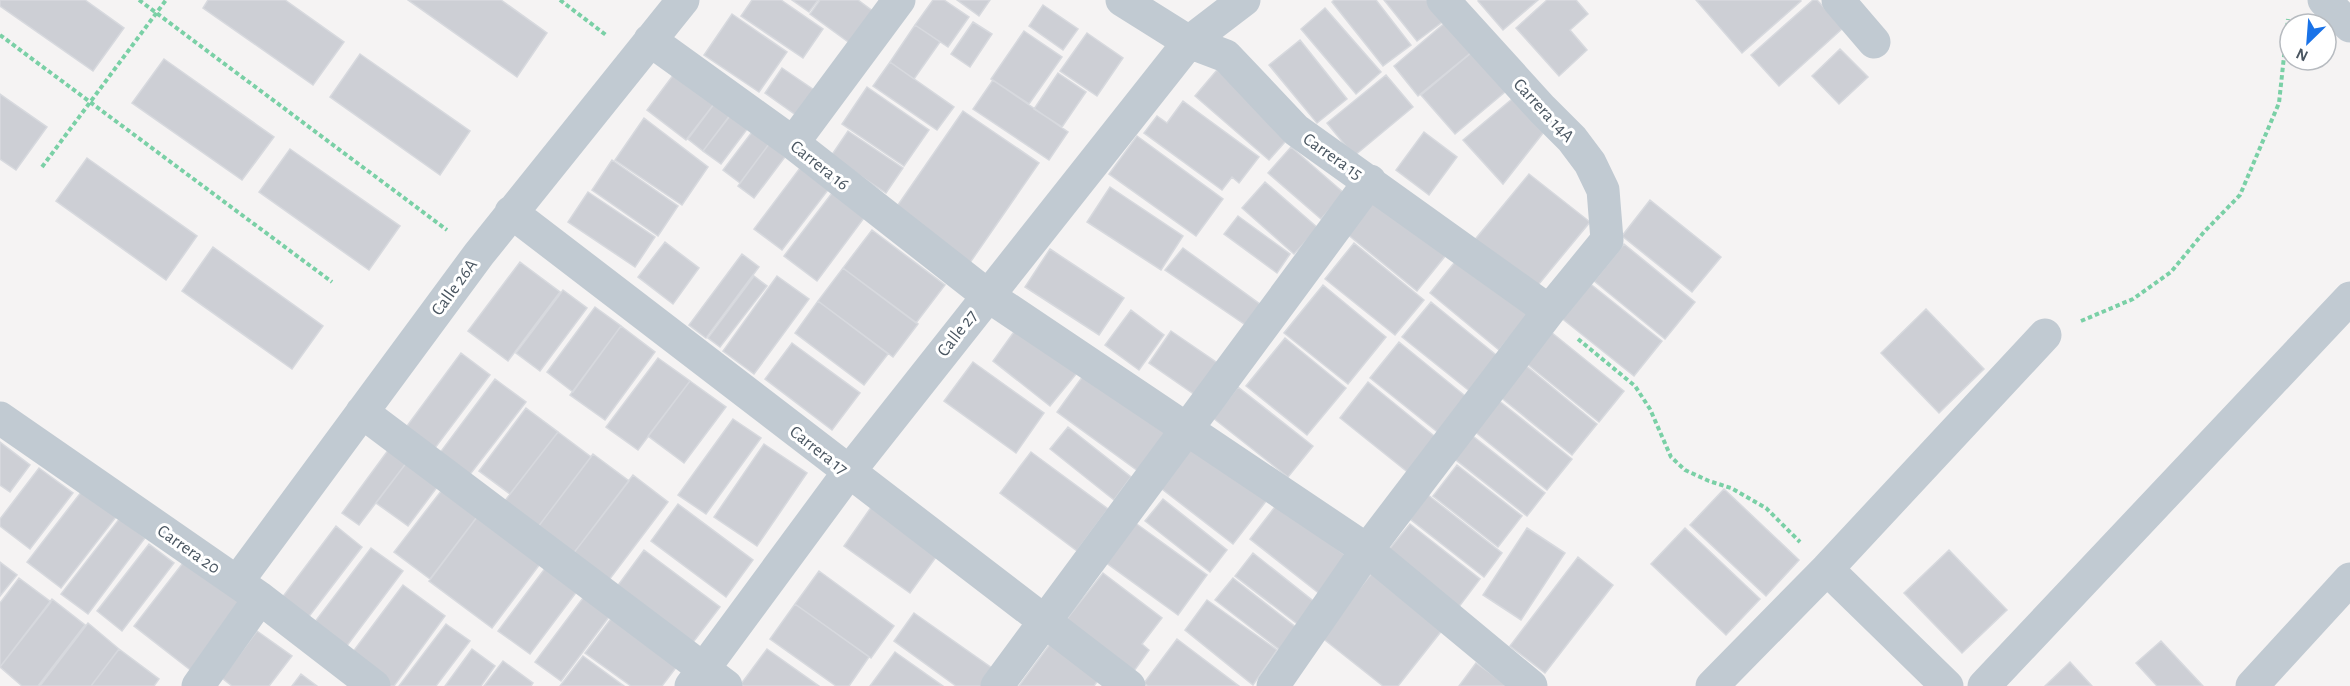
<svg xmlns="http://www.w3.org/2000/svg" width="2350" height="686" font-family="'Alegreya Sans',sans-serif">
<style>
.building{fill:#cdcfd5;stroke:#d7d9de;stroke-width:1.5}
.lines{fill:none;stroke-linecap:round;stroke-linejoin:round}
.path{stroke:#7ad0a6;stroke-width:4;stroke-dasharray:4.5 3;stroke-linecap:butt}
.minor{stroke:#c1cad2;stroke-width:33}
.labels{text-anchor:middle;stroke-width:6;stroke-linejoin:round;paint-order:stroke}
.street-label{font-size:18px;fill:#4a5661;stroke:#fff}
</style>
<rect width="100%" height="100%" fill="#f5f3f3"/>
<path class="building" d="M0 0H85L124 28 93 71 0 6Z
M208 0H285L344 42 313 85 203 8Z
M408 0H501L547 33 517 77Z
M752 0H781L823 29 803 58 741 16Z
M792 0H818L809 12Z
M820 0H858L874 12 851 44 810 14Z
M933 0H944L969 17 948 47 915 25Z
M957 0H990L979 16Z
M1334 0H1376L1411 45 1383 66 1332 2Z
M1384 0H1430L1445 20 1417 41Z
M1480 0H1538L1503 30 1478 1Z
M1547 0H1576L1588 14 1570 30 1587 50 1559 76 1516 28Z
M1696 0H1800L1801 1 1742 53Z
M1813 0H1817L1843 28 1779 86 1751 55Z
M1043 5 1078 29 1063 50 1029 26Z
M1325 8 1381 72 1356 94 1301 29Z
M732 14 787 52 759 92 704 55Z
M1447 21 1473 51 1418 96 1394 66Z
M973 22 992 34 970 67 951 54Z
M915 25 940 42 914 79 890 62Z
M1024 31 1062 57 1029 104 991 79Z
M1087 33 1123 58 1097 96 1060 71Z
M1300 40 1347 99 1317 123 1269 65Z
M1477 48 1511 87 1455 134 1421 95Z
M1840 49 1868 77 1839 104 1812 76Z
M360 54 470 131 440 175 330 97Z
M164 59 274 137 242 180 132 103Z
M890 62 954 107 937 130 873 86Z
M782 68 817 92 800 118 765 93Z
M1217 70 1292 134 1269 160 1195 96Z
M1058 73 1086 92 1062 127 1034 109Z
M674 74 714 104 686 140 647 110Z
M1386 75 1413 107 1354 156 1327 123Z
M993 80 1068 132 1049 160 973 109Z
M867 87 929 130 904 166 842 124Z
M0 94 47 127 16 170 0 159Z
M1518 94 1547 128 1503 184 1463 140Z
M1183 101 1259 157 1239 183 1232 177 1222 190 1144 133 1157 116 1167 123Z
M714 104 730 116 703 151 688 139Z
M963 111 1039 163 967 267 891 215Z
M730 115 748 128 721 164 703 151Z
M644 118 708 167 682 205 615 160Z
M848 131 903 168 886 193 831 156Z
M752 132 769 144 740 183 723 170Z
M1424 132 1457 157 1429 195 1396 170Z
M1137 136 1223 199 1196 236 1109 174Z
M769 144 785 157 754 198 738 186Z
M1291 147 1344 193 1321 219 1268 173Z
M290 149 400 226 369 270 259 192Z
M87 158 197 236 166 280 56 201Z
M612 160 678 206 658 236 592 190Z
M800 168 828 190 782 250 754 229Z
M1529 174 1590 222 1534 290 1473 242Z
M1265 182 1318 228 1294 254 1242 208Z
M1110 187 1183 236 1161 270 1087 222Z
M588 192 655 237 635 267 568 222Z
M832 193 864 218 817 281 784 256Z
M1376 198 1446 255 1417 291 1347 234Z
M1650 200 1721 257 1692 292 1622 236Z
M1238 216 1290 254 1277 273 1224 234Z
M872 230 945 285 916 323 843 268Z
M665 242 699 268 673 304 638 277Z
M1354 243 1424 300 1395 335 1325 279Z
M1624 244 1695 302 1665 339 1594 281Z
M213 247 323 326 292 369 182 291Z
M1183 248 1264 307 1250 328 1165 270Z
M1050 249 1124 298 1099 335 1025 287Z
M742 254 759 267 706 338 689 325Z
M1458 258 1528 315 1499 350 1430 293Z
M520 262 560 292 508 361 468 331Z
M843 268 918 324 893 357 818 301Z
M754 276 767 286 720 347 708 338Z
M777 276 809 299 754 374 723 351Z
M1588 282 1662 341 1634 376 1560 317Z
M1323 285 1386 337 1348 384 1284 333Z
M563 290 587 308 540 371 516 353Z
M818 301 888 354 864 385 795 333Z
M1431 302 1500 358 1472 393 1402 337Z
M595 307 621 326 573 392 547 372Z
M1926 309 1984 369 1939 413 1881 353Z
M1131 310 1164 335 1139 370 1105 345Z
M621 326 655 352 605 420 570 395Z
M1016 329 1077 373 1050 406 993 361Z
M1171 331 1219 364 1198 397 1149 363Z
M1551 332 1624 391 1599 422 1526 363Z
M1285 338 1346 388 1307 435 1246 386Z
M1399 342 1469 399 1440 434 1370 378Z
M792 343 860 393 832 430 765 379Z
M461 353 490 375 432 452 404 430Z
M658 358 690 381 638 450 606 427Z
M973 362 1044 413 1016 453 944 401Z
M1524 364 1597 424 1572 455 1499 396Z
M1088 369 1170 427 1138 471 1057 412Z
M495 379 526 402 468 477 439 454Z
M690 381 726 407 684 463 648 436Z
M1368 382 1438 439 1410 474 1340 418Z
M1238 387 1313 446 1288 477 1213 418Z
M1498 400 1572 459 1547 490 1474 431Z
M526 408 558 432 510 494 479 471Z
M733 419 761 438 706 514 678 495Z
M1068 427 1131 477 1114 500 1050 449Z
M558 432 591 457 538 527 504 502Z
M1469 433 1545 493 1527 516 1451 456Z
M0 442 30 465 10 492 0 485Z
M764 444 807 473 757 546 714 517Z
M1189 448 1267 500 1233 544 1158 486Z
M389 449 407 462 359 525 342 513Z
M1031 452 1108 509 1077 551 1000 493Z
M593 454 629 481 573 554 538 527Z
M407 462 438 486 408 526 376 503Z
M1457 465 1522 516 1498 547 1433 496Z
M39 468 73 493 30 549 0 526V519Z
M633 475 668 502 609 580 573 554Z
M445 486 480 513 430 579 394 552Z
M1724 489 1799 560 1766 596 1690 525Z
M82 491 116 517 61 588 27 562Z
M1428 495 1502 553 1484 577 1410 519Z
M1163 499 1227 550 1210 572 1145 521Z
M1278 503 1354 562 1325 598 1250 539Z
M678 504 753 560 726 597 651 541Z
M872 506 939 553 910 593 844 546Z
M480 513 546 556 492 628 429 581Z
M120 518 145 538 88 614 61 594Z
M1134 522 1207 575 1178 615 1105 562Z
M1410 524 1480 579 1458 608 1387 552Z
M336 526 362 547 304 623 278 603Z
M1527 528 1565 553 1521 620 1483 595Z
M1685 528 1760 599 1726 635 1651 564Z
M149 544 174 563 122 631 97 611Z
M371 548 403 571 343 651 311 627Z
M644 550 720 607 688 649 613 592Z
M1949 550 2007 610 1962 653 1904 593Z
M1253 553 1317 604 1300 626 1235 576Z
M1578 557 1613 585 1545 673 1510 646Z
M186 559 245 605 193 672 134 626Z
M0 562 17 575 0 596Z
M549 563 581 586 530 654 498 631Z
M819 571 894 626 871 658 795 604Z
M1103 573 1162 618 1142 644 1149 650 1134 671 1066 620Z
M1372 573 1443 629 1398 686H1383L1321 637Z
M19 578 51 602 0 667V603Z
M1233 578 1297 628 1280 650 1215 600Z
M403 585 445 616 394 686H389L349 657Z
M589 590 615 609 561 681 535 662Z
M52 599 85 625 38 686H22L0 667Z
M1207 600 1277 650 1253 685 1185 630Z
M795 604 869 657 849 686H836L770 639Z
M914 613 999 673 990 686H956L894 641Z
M613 616 678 665 662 686H631L585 653Z
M88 623 119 649 91 686H40Z
M446 624 470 641 436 686H399Z
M257 631 292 656 269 686H232L222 678Z
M1177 639 1239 686H1148L1144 683Z
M2161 641 2203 686H2157L2136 663Z
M1050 644 1099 679 1094 686H1019Z
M119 649 159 679 154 686H91Z
M472 649 495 666 481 686H445Z
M767 649 819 686H744L741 684Z
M895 652 943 686H870Z
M583 656 624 686H560Z
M503 661 533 683 531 686H484Z
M2070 662 2092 686H2045Z
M1476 663 1508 686H1459Z
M301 674 317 686H292Z"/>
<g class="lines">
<path class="path" d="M139 0 447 230
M560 0 606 35
M0 35 332 282
M42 167 166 0
M2081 321 2133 299 2171 272 2204 232 2240 195 2279 103 2288 19
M1578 339 1635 386 1650 409 1671 457 1685 470 1709 481 1731 488 1766 508 1800 542"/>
<path class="minor" d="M1122 0 1189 42 1226 56 1296 130 1549 311
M1838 0 1874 42
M2324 0 2350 26
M650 40 793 143 987 295 1367 550 1531 686
M793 143 899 0
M511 212 1129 686
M362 412 726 686
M0 418 260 598 374 686
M1827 569 1947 686
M237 582 479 254 683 0
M198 686 260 598
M691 686 848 473 1189 42 1244 0
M997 686 1370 181
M1273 686 1367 550 1549 311 1607 240 1603 190 1590 163 1572 139 1542 109 1443 0
M1712 686 1827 569 2045 335
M1984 686 2350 298
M2252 686 2350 579"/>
</g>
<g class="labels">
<g class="street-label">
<text transform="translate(1544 110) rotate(47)" y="6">Carrera 14A</text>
<text transform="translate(1333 156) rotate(35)" y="6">Carrera 15</text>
<text transform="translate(820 165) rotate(38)" y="6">Carrera 16</text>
<text transform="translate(454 287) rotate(-54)" y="6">Calle 26A</text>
<text transform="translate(957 333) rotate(-52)" y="6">Calle 27</text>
<text transform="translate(819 450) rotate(38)" y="6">Carrera 17</text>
<text transform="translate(189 549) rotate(35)" y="6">Carrera 20</text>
</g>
</g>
<g transform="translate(2308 42) rotate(205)"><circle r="28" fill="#ffffff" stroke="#b7bbc0" stroke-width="1.5"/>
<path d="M0-4.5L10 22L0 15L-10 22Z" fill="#1a73e8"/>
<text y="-9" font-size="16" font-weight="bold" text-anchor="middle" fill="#4a5661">N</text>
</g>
</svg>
